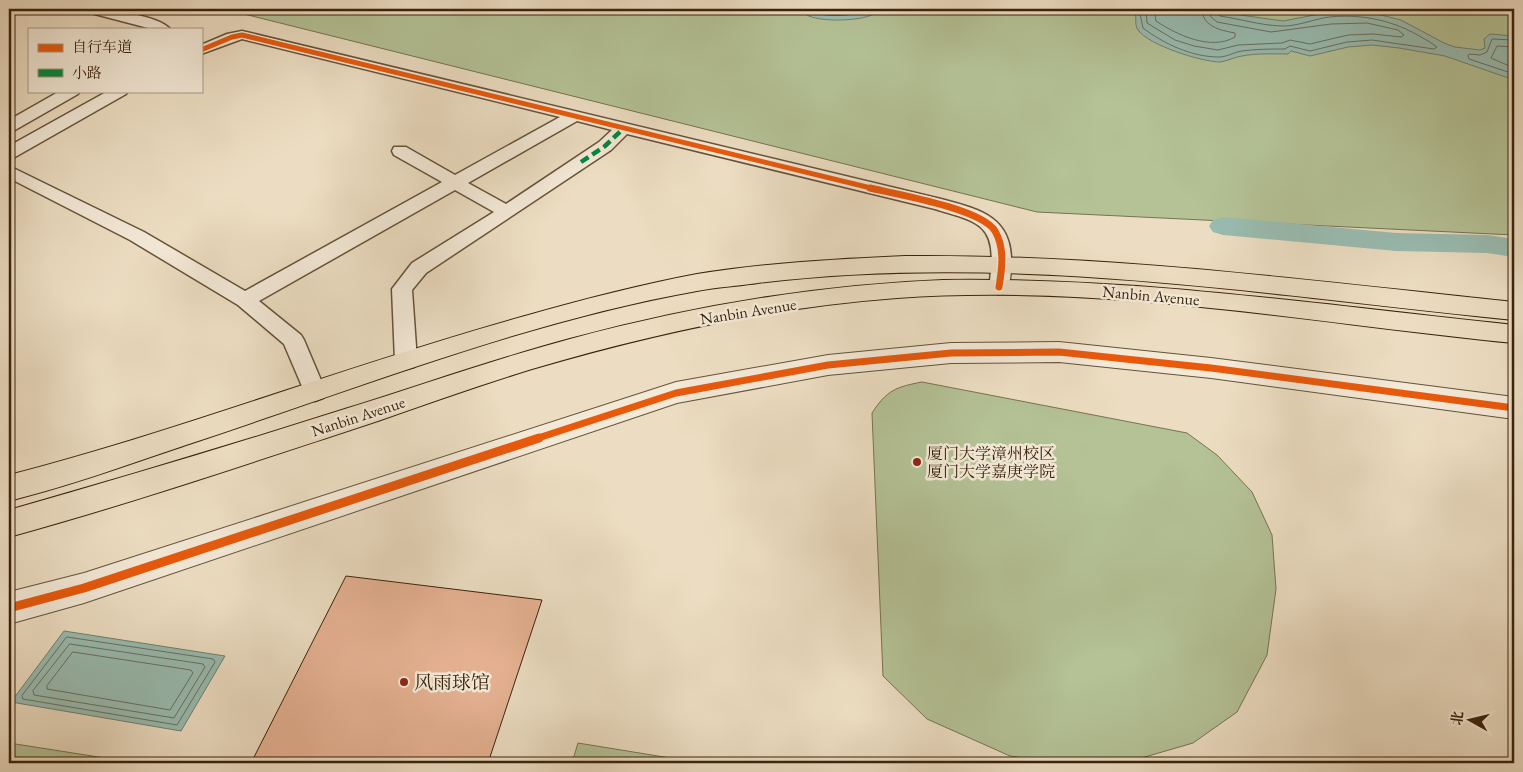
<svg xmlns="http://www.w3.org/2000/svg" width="1523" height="772" font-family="'EB Garamond','Noto Serif SC',serif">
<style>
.green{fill:#b4c296;stroke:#777250}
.water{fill:#99bcb1;stroke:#737f6f}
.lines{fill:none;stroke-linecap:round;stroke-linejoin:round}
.shore{stroke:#6a705e;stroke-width:1}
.river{fill:#99bcb1;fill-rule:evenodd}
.building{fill:#e6b293;stroke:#3a230b}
.minor-casing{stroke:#665239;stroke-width:3}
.tertiary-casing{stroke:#665239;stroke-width:2}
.primary-casing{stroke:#3a230b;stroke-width:2}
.minor{fill:#f3e9d7;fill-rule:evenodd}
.tertiary{fill:#f3e9d7;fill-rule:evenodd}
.primary{fill:#ecddc2;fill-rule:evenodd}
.quiet{stroke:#00873e;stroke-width:4.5;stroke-dasharray:9 4.5;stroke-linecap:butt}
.cycleway-far2-casing{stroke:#f3e9d7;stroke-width:7}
.cycleway-far1-casing{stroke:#f3e9d7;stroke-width:10}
.cycleway-casing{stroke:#f3e9d7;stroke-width:12}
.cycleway-far2{stroke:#e8590c;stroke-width:5}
.cycleway-far1{stroke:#e8590c;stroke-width:7}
.cycleway{stroke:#e8590c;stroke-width:9}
.poi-dot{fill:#8f2418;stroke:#f3e9d7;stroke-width:2}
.labels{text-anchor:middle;stroke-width:5;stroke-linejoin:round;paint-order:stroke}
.street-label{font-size:16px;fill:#3a230b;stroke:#f3e9d7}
.poi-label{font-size:16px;fill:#3a230b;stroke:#f3e9d7;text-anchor:start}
.near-poi-label{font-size:19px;fill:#3a230b;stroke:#f3e9d7;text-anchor:start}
</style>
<rect width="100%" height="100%" fill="#ecddc2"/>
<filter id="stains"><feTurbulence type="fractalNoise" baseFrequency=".004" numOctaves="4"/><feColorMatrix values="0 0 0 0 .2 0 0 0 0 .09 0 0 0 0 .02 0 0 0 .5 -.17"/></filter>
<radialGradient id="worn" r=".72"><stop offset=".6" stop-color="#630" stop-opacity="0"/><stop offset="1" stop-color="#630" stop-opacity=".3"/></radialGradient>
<path class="green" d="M224 9H1514V235L1037 212Z
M922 382 1187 433 1217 455 1252 492 1272 535 1276 589 1267 655 1237 712 1193 743 1131 761 1057 763 1010 756 927 719 883 676 872 413C887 390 896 387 922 382Z
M9 743 105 758 102 763H9Z
M578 743 701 763H572Z"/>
<path class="water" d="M804 9H883C879 11 874 14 869 16 856 21 812 23 803 12Z
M1132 9H1213L1226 13 1283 21 1330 12H1369L1401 20 1444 43 1455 47 1480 50 1485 48 1484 39 1490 34 1514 36V80L1445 56 1399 48 1372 45 1348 47 1310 56 1291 51 1288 54C1273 54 1257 53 1242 56 1234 57 1228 61 1220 62 1202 62 1148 45 1138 30 1134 24 1137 19 1135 12Z
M64 631 225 656 181 731 11 702Z"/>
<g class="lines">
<path class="shore" d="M809 9 810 12C830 18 854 16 873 9
M1139 9 1143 28C1164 44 1192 57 1219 57 1227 57 1234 52 1242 51 1256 49 1271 49 1285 49L1290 46 1310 51 1347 42 1372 40 1434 49 1437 47C1404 24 1371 13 1329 17 1314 19 1296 27 1280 26 1260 25 1240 19 1220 16L1216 13 1215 9
M1146 9 1147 23 1175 40 1194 46 1218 50 1238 45 1282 43 1290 40 1310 44 1348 35 1373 34 1401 37 1404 35 1398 30 1367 23 1331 24 1271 32 1217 22 1211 17 1209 9
M1154 9 1156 21C1177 35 1211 51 1235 37V33C1219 30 1204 27 1201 9
M1514 40 1492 39 1487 52 1480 55 1469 54 1468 56 1469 59 1514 74
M1514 47 1497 46 1491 58 1514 68
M67 637 213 659 215 662 177 725 23 699 22 696Z
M70 644 203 664 205 667 174 718 34 695 33 691Z
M73 652 191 670 193 673 170 710 47 689V686Z"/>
<path class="river" d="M1223 217 1396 233 1487 235 1514 239V257L1487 253 1396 251 1223 235 1213 232 1209 226 1213 220Z"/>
</g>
<path class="building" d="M346 576 542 600 488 763H251Z"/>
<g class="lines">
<g class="minor-casing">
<path id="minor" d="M85 9C103 8 159 15 170 29H152L87 12Z
M242 31 941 199C978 209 1012 216 1011 262 1011 271 1011 283 1006 292L999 294 992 292C988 285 991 277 991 269 996 222 973 221 935 209L627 134 611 150 426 273 412 290 417 361 414 367 406 369 398 367 395 361 392 289 412 263 494 212 455 190 259 301 301 335 304 340 326 392 323 398 315 401 307 398 284 344 238 305 130 240 9 178V166L144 232 245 291 442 182 394 155 392 151 394 147H406L455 175 560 117 242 39 201 54V45L227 34ZM577 121 612 130 599 142 506 204 468 183Z
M60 91H80L78 94 15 130 9 132V120Z
M108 91H128L126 94 15 157 9 158V146Z"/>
</g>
<g class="tertiary-casing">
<path id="tertiary" d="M1059 342 1211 358 1514 397V419L1211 378 1059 362 951 363 828 375 677 403 84 603 9 624V592L84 573 676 382 828 355 951 343Z"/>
</g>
<g class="primary-casing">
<path id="primary" d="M905 256C1109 254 1312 281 1514 302V320C1263 295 1011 252 758 283 738 286 717 287 697 291 523 322 353 390 186 445 127 465 69 486 9 501V475C183 430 351 364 525 316 581 300 639 285 697 274 765 263 836 259 905 256Z
M943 280C1134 277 1324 305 1514 325V343C1310 323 1103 283 897 298 773 307 651 334 532 369 480 385 429 403 378 421 256 461 133 503 9 537V510C122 478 235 444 348 408 422 385 495 359 570 339 692 306 817 285 943 280Z"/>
</g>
<use href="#minor" class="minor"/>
<use href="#tertiary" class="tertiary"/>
<use href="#primary" class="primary"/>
<path class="quiet" d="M581 162 605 146 625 127"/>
<g class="cycleway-far2-casing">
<path id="cycleway-far2" d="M201 50 232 37 242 35 875 189"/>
</g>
<g class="cycleway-far1-casing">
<path id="cycleway-far1" d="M870 188C896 194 982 209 995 231 1005 248 1002 269 999 287
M535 439 676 393 828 365 951 353 1059 352 1211 368 1514 408"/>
</g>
<g class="cycleway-casing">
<path id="cycleway" d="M9 608 84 588 539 438"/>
</g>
<use href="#cycleway-far2" class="cycleway-far2"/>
<use href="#cycleway-far1" class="cycleway-far1"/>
<use href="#cycleway" class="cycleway"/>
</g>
<g class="poi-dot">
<circle cx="917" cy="462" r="5"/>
<circle cx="404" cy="682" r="5"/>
</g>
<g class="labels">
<g class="street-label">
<text transform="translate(1151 295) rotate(5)" y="6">Nanbin Avenue</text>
<text transform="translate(748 311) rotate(-9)" y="6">Nanbin Avenue</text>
<text transform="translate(358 416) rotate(-18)" y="6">Nanbin Avenue</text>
</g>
<g class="poi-label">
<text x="927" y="459">厦门大学漳州校区<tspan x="927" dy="18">厦门大学嘉庚学院</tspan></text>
</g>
<g class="near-poi-label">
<text x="414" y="689">风雨球馆</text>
</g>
</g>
<rect width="1523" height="772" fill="none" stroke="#ecddc2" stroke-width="30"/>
<rect x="10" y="10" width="1503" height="752" fill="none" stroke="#3a230b" stroke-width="2.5"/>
<rect x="15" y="15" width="1493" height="742" fill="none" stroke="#3a230b"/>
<rect x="28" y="28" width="175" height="65" fill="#f3e9d7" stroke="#a99a85"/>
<rect x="38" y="44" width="25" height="8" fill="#e8590c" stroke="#a99a85"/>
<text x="72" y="52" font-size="15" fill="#3a230b">自行车道</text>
<rect x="38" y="69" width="25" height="8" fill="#00873e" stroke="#a99a85"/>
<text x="72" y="78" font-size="15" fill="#3a230b">小路</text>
<g transform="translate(1470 720) rotate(278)" stroke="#f3e9d7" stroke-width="4" paint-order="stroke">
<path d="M0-4L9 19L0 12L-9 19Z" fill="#3a230b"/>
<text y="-8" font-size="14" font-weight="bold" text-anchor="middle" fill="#3a230b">北</text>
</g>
<rect width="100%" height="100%" filter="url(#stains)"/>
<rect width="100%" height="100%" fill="url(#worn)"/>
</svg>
